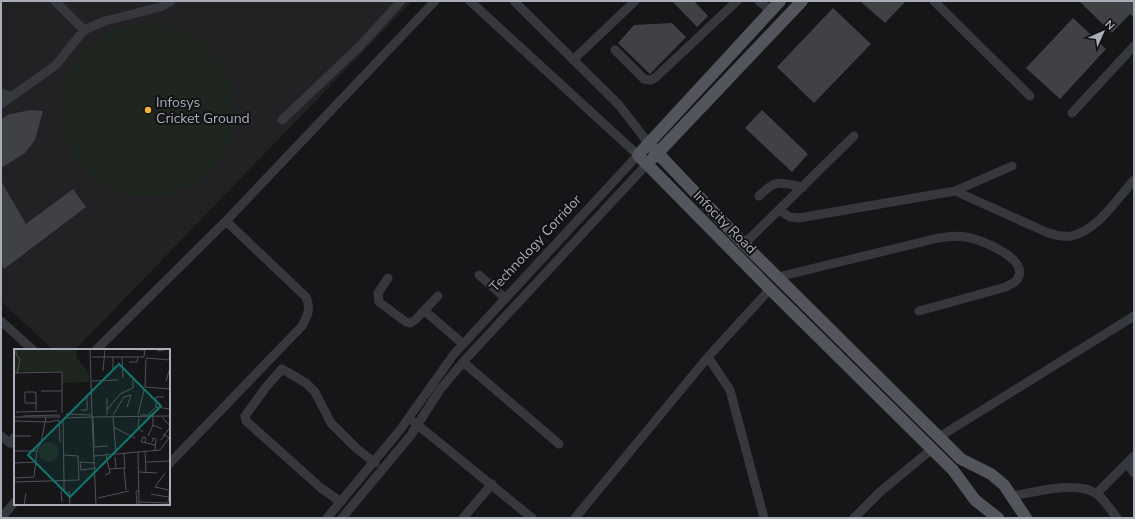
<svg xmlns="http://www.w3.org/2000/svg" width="1135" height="519" font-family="'Nunito Sans',sans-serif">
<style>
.built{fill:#222225}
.green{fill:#1e261f}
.building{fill:#404145}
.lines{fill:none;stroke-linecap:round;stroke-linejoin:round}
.minor{stroke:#37383d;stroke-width:9}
.major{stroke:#53555c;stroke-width:12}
.poi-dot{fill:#f2b134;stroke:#111113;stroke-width:1.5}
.labels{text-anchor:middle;stroke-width:4;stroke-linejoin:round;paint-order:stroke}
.poi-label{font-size:14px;fill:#a8adb8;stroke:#111113;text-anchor:start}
.street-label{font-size:14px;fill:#a8adb8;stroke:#111113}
.inset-road{fill:none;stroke:#505258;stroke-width:1}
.view{fill:#0f766e;fill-opacity:0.15;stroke:#0f766e;stroke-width:2}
.inset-edge{fill:none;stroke:#a8adb8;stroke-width:2}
</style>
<rect width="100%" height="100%" fill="#161618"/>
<path class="built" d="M1 1H412L75 350H53L1 301Z"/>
<path class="green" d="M61 110a87 87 0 1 1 174 0a87 87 0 1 1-174 0Z"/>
<path class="building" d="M672 1H694L708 16 697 27Z
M860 1H906L885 23Z
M1079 1H1134V18L1130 14 1112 33Z
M833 8 871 44 814 103 777 67Z
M1073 18 1106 49 1060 99 1026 68Z
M672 23 686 37 650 74 618 43 634 25Z
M31 110 43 111 35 140 25 153 1 168V119L10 114Z
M762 110 808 154 792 172 745 128Z
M1 181 26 224 73 189 86 207 4 269 1 265Z"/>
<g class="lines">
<path class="minor" d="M55 1 84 30
M514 1 619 105 649 144
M759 1 771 11
M934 1 1030 96
M615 50 644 79 650 80 655 78 737 1
M573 60 635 1
M1 93 11 97
M1 104 56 65 84 30 105 21 160 7 171 1
M1072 113 1134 46
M282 120 360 46 401 1
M955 191 1012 166
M759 196C777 178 779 183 803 187
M779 210 790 217 799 218 955 191 1046 232C1054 235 1063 237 1071 236 1097 231 1117 199 1134 180
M744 244 854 136
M479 275 505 298
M778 277 938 238C947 237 956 235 966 237 980 239 1034 260 1016 281 1014 283 1009 285 1006 287L919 311
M388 278 378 293 379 302 406 322 410 323 415 320 438 296
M425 311 463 344
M1 321 33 350
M96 350 226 221 435 1
M708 357 730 390 764 518
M463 362 559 444
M414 422 532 518
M1 436 10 443 15 437
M939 437 1134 316
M1127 463 1134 473
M169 464 302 326C308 315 311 309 306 297L226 221
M1096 494 1134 456
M1013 496C1034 492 1078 480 1097 494 1105 501 1111 510 1117 518
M341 502 321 488 246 421 245 416 266 387 282 369 306 383 315 392 331 423 356 448 375 463
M1 518 15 502
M327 518 400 430 454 354 638 155 470 1
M342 518 411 435 439 391 463 362 647 164
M463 518 492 484
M575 518 708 357 770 289
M854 518 880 492 932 449"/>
<path class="major" d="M780 1 638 155 770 289 953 470 975 500 998 518
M649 144 744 244 961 459 991 474 1004 485 1026 518
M653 158 802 1"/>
</g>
<circle class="poi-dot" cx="148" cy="110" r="4"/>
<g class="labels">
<g class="poi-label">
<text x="156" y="107">Infosys<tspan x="156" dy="16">Cricket Ground</tspan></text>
</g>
<g class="street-label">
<text transform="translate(725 222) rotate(45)" y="5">Infocity Road</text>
<text transform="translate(535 243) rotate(-47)" y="5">Technology Corridor</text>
</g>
</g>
<g transform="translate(14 349)">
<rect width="156" height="156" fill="#161618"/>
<path d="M0 0H62V8L75 25V33L49 34 48 22 0 23ZM25 103a10 10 0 1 1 20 0a10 10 0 1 1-20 0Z" fill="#1e261f"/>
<path class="inset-road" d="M2 0V5L6 11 3 24M76 0 78 68 156 67M111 0 131 1M143 2 156 0M78 8H130L131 0M99 8V21M108 8 109 29M132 9 156 11M132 10 131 38 156 40M115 13H123L124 8M89 22 91 0M0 24 48 23V64M78 32 104 31M152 32 156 19M27 42H48M22 54H11V43H21L22 44V61M142 58V48H150M67 61H73V46L77 45M93 61 106 45 119 39V30M2 63 43 62M52 65 78 66M135 65 142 58 156 60M93 66V49M99 66 110 48 117 46 113 58M124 66 130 41M126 66H140M9 67 46 66M139 67V76L148 80M0 68H46M79 68 80 97M99 68 102 104M125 68 124 79 129 83M148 68 156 77M51 69 78 68 82 156M49 70 50 132M0 72 35 73 45 71 46 93M99 78 121 89M0 87H17M134 87 139 76M147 91 156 78M138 93 139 89 142 90 141 102M131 94 132 89 129 88 127 93H128L141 96M80 98 94 97M0 102H23M131 102 132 124M124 103 125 156M80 107 146 101 155 89 149 85M101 108 102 120M132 113 156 112M0 114 22 113M81 114 66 113 67 121 82 119M110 119 112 141M95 120 111 119 110 104M125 123 143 124M151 124 141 138 155 141M91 126 96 124 92 106M0 129 20 128 23 102 27 94 32 68M0 133 65 131 64 107 50 106M55 142 56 156M137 145 154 148M84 149 115 142M48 153 47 142 50 141V132M125 153 154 154M154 154 156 136M10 156 12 144M123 156 122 142H126"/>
<path class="view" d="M105 15 147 57 56 148 14 106Z"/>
<rect width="156" height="156" class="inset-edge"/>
</g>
<rect width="1135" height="519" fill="none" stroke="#a8adb8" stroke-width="4"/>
<g transform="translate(1103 32) rotate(45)" stroke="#111113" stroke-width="3" paint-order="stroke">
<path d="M0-3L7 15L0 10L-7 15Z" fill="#a8adb8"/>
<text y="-6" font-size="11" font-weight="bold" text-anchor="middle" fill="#a8adb8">N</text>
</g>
</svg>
